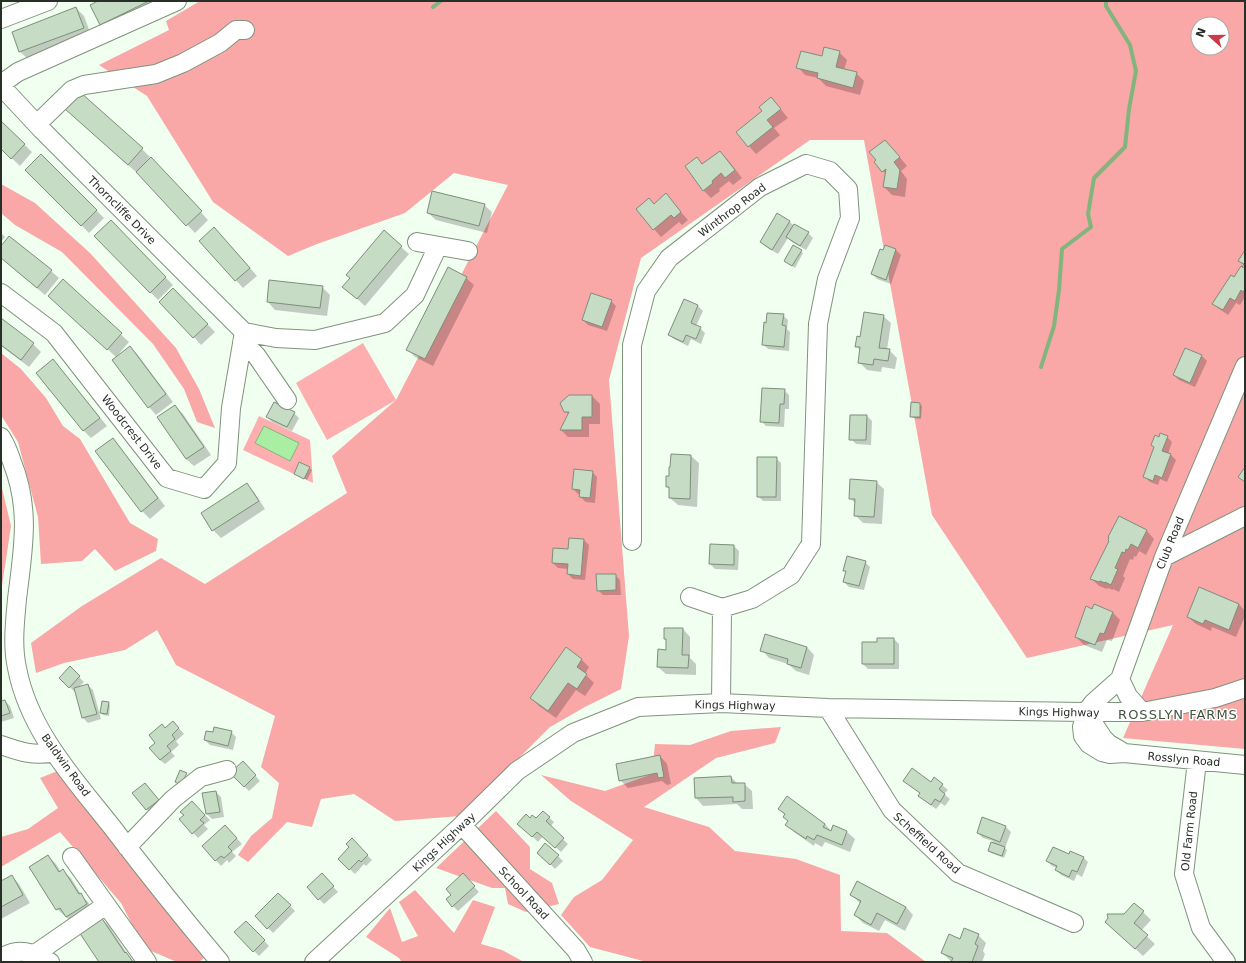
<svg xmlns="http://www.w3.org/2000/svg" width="1246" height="963" font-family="'DejaVu Sans',sans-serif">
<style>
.green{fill:#feaeae}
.forest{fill:#f9a7a7;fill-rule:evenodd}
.water{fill:#a9eea3;stroke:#82b57e}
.shadow{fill:#0003}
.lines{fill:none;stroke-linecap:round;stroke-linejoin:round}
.stream{stroke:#82b57e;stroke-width:4}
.building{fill:#c7dcc5;stroke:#7b8f79}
.minor-casing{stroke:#80937d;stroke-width:20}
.minor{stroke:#fff;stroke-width:18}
.labels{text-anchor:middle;stroke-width:3;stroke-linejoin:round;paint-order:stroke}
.street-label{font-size:11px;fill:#272f26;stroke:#fff}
.quarter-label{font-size:13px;letter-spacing:1px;fill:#425440;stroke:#fff}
</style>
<rect width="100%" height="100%" fill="#f1fff0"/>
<path class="green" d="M363 343 396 400 327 440 296 383Z
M259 416 310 440 313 483 243 450Z"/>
<path class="forest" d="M200 1H1245V749L1123 738 1173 625 1027 658 932 515 864 140H810L641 258 609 380 629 636 621 689 585 707 550 727 461 816 395 821 354 794 321 799 312 827 287 822 248 862 238 855 251 836 272 818 279 783 261 767 275 716 176 665 157 630 125 650 64 663 36 673 31 643 82 606 161 558 205 584 347 493 332 456 396 400 508 185 454 173 405 213 317 244 288 256 213 202 147 96 99 65 169 30 166 21ZM1198 24H1222V48H1198Z
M1 184 35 203 90 253 176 348 199 389 215 428 197 422 184 389 153 344 62 252 15 225 1 213Z
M1 353 21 369 46 398 63 426 80 439 130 523 158 539 156 551 115 571 95 549 82 561 41 564 38 517 18 442 1 415Z
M1 484 11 526 1 592Z
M781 727 775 743 716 758 644 807 709 827 735 851 796 859 840 875 841 931 887 933 926 962H647L590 947 561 915 574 897 602 880 633 840 571 801 541 775 605 791 652 774 655 744 690 745 731 731Z
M60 770 204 958 199 962H177L144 948 121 903 60 832 1 867V837L28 829 58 808 40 778Z
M496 811 530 847V869L552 883 559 904 526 912 508 904 505 888H492L436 868Z
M415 890 454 933 473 900 495 907 481 944 502 950 524 962H402L399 958 366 937 390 908 402 942 418 936 399 902Z"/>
<path class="water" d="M264 426 299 443 290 461 255 443Z"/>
<path class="shadow" d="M100 1H167L109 33 101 25 92 5Z
M76 8 84 16 91 35 28 59 20 52 13 32Z
M839 52 847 60 844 70 856 73 864 81 860 95 826 86 818 78 805 75 798 67Z
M778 106 788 118 774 128 780 135 756 154 749 146 764 112Z
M74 117 142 149 150 157 142 166 143 167 159 166 208 220 195 233 137 171 136 172Z
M1 122 32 152 20 166 1 148Z
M893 149 907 166 901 171 907 179 905 197 892 195 884 187 886 174 883 171Z
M720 152 728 160 742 178 733 185 729 181 719 189 720 191 711 198 704 191 686 167 697 159 703 164Z
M41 155 104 218 89 233 27 170Z
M666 195 688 220 682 225 679 222 661 237 654 229V204Z
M484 205 492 212 487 233 436 220 428 213Z
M778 215 790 222 794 226 808 233 813 238 806 250 792 242 788 238 778 254 766 247 761 242Z
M111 221 173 285 158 300 96 236Z
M384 232 409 254 365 306 344 287 351 278Z
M1 233 5 237 1 242Z
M222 236 257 276 243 288 200 241Z
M886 246 896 250 901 255 891 284 877 279 872 274Z
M1 248 51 271 59 278 45 295 1 258Z
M801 251 803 253 795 268 785 261Z
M1245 252V297L1240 305 1236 303 1228 315 1218 308 1213 303 1235 278 1244 265 1239 261Z
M466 278 474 285 433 366 415 357 407 349Z
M63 281 129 342 116 357 57 303Z
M322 287 330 295 327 316 275 310 268 302Z
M181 297 215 332 201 345 194 337Z
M684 300 698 306 703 311 696 326 700 328 705 333 701 344 691 339 688 346 674 339 669 334Z
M611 301 616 306 607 331 588 325 583 320Z
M783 315 788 320 787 329 790 332 789 351 768 349 763 344 767 324Z
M883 316 891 323 887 350H889L897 358 895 369 882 367 881 372 867 370 859 362 861 351 856 346 861 338Z
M1 320 33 344 41 352 29 367 1 346Z
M130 347 138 355 173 402 156 415 149 407Z
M1186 349 1202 356 1207 361 1195 387 1179 380 1174 375Z
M60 368 107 426 91 438 84 431 37 373Z
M784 390 789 395V409H785L784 427 766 426 761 421Z
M592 396 600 404V424H589V437H568L561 430 569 415 565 411Z
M919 404 922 406 921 419 913 418 911 416Z
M175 406 183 414 211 455 194 466 186 459Z
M294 413 299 418 292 431 272 422 267 417Z
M867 416 872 421 871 445 856 444 851 439Z
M1167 437 1172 442 1168 454 1171 455 1176 460 1167 482 1160 479 1158 485 1150 482 1145 477 1155 448 1152 445 1159 438Z
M113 439 120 447 165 506 150 519 142 511Z
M691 456 699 463 697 507 678 505 670 498V489L667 486 670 477Z
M776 458 781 463V501H763L758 496Z
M309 468 312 470 307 480 295 473Z
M592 472 597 477 595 503 586 502 580 497 581 494H578L573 489Z
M876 482 884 489 882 524 863 523 855 515 856 504 850 498Z
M246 484 254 492 265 509 221 538 213 530 202 513Z
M1147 531 1154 539 1146 555 1139 551 1136 557 1134 556 1133 560 1130 559 1123 576 1125 578 1119 592 1113 589V590L1108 588 1107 589 1099 586 1091 578 1110 541Z
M584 540 589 545 585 580 573 579 568 574 569 569 558 568 553 563Z
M734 546 739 551 738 570 715 569 710 564Z
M865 562 870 567 864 590 849 587 844 582 847 573 844 570Z
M615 575 620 580 621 595H603L598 590Z
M1200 588 1239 604 1245 611V616L1236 637 1212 627 1211 631 1196 624 1188 617Z
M1093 610 1112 612 1120 620 1112 641 1107 640 1102 652 1084 645 1076 637Z
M683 629 690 637V658L696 664V675L666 674 658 667 667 651V641L665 639Z
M894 639 899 644V669H868L863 664 878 643Z
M807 647 814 655 809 675 796 671 788 664 769 658 762 650Z
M566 649 582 660 589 667 585 674 594 683 585 696 576 690 556 718 539 706 531 698Z
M70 668 84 682 78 688 88 685 93 690 101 719 88 723 83 718 76 691 75 692 60 678Z
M5 701 10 706 14 718 1 722V702Z
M108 703 110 705 109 716 103 715 101 713Z
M178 727 184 734 176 741 179 745 171 752 175 756 165 764 160 760 157 743 165 729Z
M231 732 236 737 233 750 210 745 205 740Z
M660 756 667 764 671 784 667 785 662 781 628 788 620 780Z
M243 762 260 781 249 791 231 773Z
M731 777 738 784H744L752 791 753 809H742L737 804 703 806 696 798Z
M934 778 948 790 944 794 950 799 945 806 941 803 936 809 925 801 920 796 921 794 904 781 931 783Z
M149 789 163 805 152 815 133 793Z
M216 792 221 797 224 817 212 819 207 814Z
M787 798 825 824 832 832 834 827 847 832 855 839 850 852 825 842 822 847 815 843 814 846 794 832 787 824 789 821 785 815 779 809Z
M197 807 210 820 204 825 208 829 198 838 180 819Z
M543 812 554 822 550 827 568 844 561 852 543 836 538 842 524 828 530 819 536 820Z
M983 819 1006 827 1011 832 1005 848 1007 850 1004 858 991 853 989 851 993 841 983 838 978 833Z
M230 831 242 844 232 852 236 856 229 863 227 860 221 866 203 846Z
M352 840 372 860 366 866 364 864 355 874 339 859 351 847Z
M546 845 563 861 555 869 538 852Z
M1069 855 1083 857 1088 862 1082 877 1077 874 1074 881 1061 875 1056 870 1057 868 1052 866 1047 861Z
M48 856 56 864 61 872 63 871 71 878 82 896 88 902 94 912 74 924 57 909Z
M463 875 479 892 458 911 447 900 452 895Z
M12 876 19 884 30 903 1 919V882Z
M327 880 338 892 324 904 308 888Z
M278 894 295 911 273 933 256 916Z
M851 895 906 907 913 915 905 931 885 920 879 931 863 923 855 915 861 904Z
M1135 904 1151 920 1141 931 1155 944 1143 956 1114 929Z
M101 918 109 926 128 955 134 962H101Z
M246 922 269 946 259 956 235 932Z
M978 935 986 943 983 951 985 954 982 962H952L942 953 960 940Z"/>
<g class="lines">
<path class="stream" d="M433 7 441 1
M1041 367 1054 326 1059 290 1062 249 1091 227 1088 214 1094 178 1125 147 1129 109 1136 71 1130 45 1106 6V1"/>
</g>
<path class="building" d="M98 1H149L100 25 90 5Z
M76 7 84 28 19 52 12 32Z
M824 47 840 51 836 67 857 72 853 88 817 78 818 73 796 68 801 51 822 56Z
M80 92 143 148 128 165 65 109Z
M771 97 781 109 767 120 773 127 748 147 736 132 762 111 759 107Z
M1 121 25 144 11 159 1 149Z
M885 140 900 157 894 162 900 170 897 189 883 187 886 169 882 172 874 162 876 160 869 152Z
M720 151 735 170 725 178 721 173 712 181 713 183 703 191 685 166 697 157 702 164Z
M41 154 97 210 81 226 25 170Z
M151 157 202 211 186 226 136 172Z
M432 191 485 204 479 226 427 213Z
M666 193 681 212 674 218 671 215 653 230 636 209 649 198 654 204Z
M777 213 790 221 772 250 760 242Z
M111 220 166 277 150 293 94 236Z
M794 224 809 232 800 246 786 237Z
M214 227 250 268 235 281 199 241Z
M384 230 402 246 357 299 342 287 350 278 346 275Z
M9 236 52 270 37 288 1 258V246Z
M793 245 802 250 792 266 784 261Z
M885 245 896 249 886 280 871 274 880 249 883 250Z
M1245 250V268L1242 267 1244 264 1238 261Z
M1241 266 1245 268V289L1243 292 1241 290 1235 301 1230 298 1223 310 1212 304 1231 275 1234 277Z
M448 267 467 277 425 359 406 350Z
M63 279 122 333 107 350 48 296Z
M269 280 323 286 320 308 267 302Z
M173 288 208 324 193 338 159 302Z
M591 293 612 300 602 327 582 320Z
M684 299 698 305 691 323 701 327 696 339 686 335 683 342 668 335Z
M864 312 884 315 879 348 890 349 888 361 874 359 873 365 858 363 860 347H855L857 336 860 337Z
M767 313 784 314 782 325 786 326 784 347 762 345 764 322 766 323Z
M1 318 34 343 21 360 1 345Z
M130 346 166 394 148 408 112 360Z
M1185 348 1202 355 1190 383 1173 375Z
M53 359 100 418 83 431 36 373Z
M762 388 785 389 784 404H780L779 423 760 422Z
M569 395H592V417H582V430H560L569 412H564L560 403Z
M274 402 295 412 287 427 266 417Z
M911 402 920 403V417H910Z
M175 405 204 447 186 459 157 417Z
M850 415H867L866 440H849Z
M1160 433 1168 436 1162 451 1171 454 1162 478 1155 475 1153 481 1143 477 1154 447 1151 445 1155 435 1159 437Z
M113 438 158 498 141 512 95 451Z
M671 454 691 455 690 499 669 498V487H666V476H669V467H670Z
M757 457H777L776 497H757Z
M299 462 310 467 304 479 294 474Z
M1245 467V482L1238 477Z
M574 469 593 471 590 498 579 497 580 490 572 489Z
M850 479 877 481 874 517 854 516 855 499H849Z
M247 483 259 501 212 531 201 513Z
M1119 516 1147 530 1138 548 1131 544 1128 550 1126 549 1125 553 1122 552 1115 568 1118 569 1111 585 1105 582V583L1100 581 1099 582 1090 579 1109 541 1108 540 1109 537H1108Z
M569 538 584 539 581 576 567 574 568 564 552 563 553 548 568 549Z
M710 544 734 545V565L709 564Z
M847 556 866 561 859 586 843 582 846 571H843Z
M596 574H616V590L597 591Z
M1199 587 1239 604 1229 630 1205 620 1203 624 1187 617Z
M1094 604 1113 612 1104 634 1100 633 1095 645 1075 637 1086 606 1092 609Z
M664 628H683L682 655H689L688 668 657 667 658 649 666 650V639H664Z
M765 634 807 647 801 668 787 664 788 659 760 651Z
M877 638H894V664H862V642H877Z
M566 647 582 659 577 667 587 674 577 689 568 683 548 711 530 698Z
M70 666 80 676 69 688 59 678Z
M88 684 97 714 82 718 74 688Z
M5 700 10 713 1 716V701Z
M102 701 109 702 107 714 100 713Z
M173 721 179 728 172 735 175 739 167 746 171 751 160 760 149 748 155 743 149 735 162 724 165 728Z
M214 727 232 731 228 746 204 740 206 731 213 732Z
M660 755 664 777 658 778 657 773 619 781 616 764Z
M243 761 256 775 244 787 230 773Z
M912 768 931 782 934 777 943 784 939 789 945 794 940 802 935 799 931 805 918 796 920 793 903 781Z
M180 770 187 773 181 785 175 782Z
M731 776 732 783H745V801L733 802V797L695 798 694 778Z
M145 783 159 800 146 810 132 793Z
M216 791 220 812 206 814 202 793Z
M787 796 825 824 823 827 831 831 833 825 847 831 842 845 817 835 814 840 807 836 806 839 785 825 788 821 783 817 785 814 778 809Z
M192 801 205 815 200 820 204 823 192 834 179 819 184 815 180 812Z
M543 811 550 817 546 821 564 838 555 848 537 832 532 837 517 824 526 814 530 818 532 815 536 818Z
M982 817 1006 826 1000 842 977 833Z
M225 825 237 838 228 847 232 851 224 858 221 856 215 861 202 846Z
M352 838 368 855 361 862 359 860 349 870 338 859 349 847 346 844Z
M991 842 1005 847 1002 856 988 851Z
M545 843 559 855 550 865 537 853Z
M1053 847 1069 854 1070 851 1084 857 1077 872 1072 870 1069 877 1055 870 1057 866 1046 861Z
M48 855 59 872 63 869 79 894 81 893 87 904 66 917 60 908 56 910 29 867Z
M322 873 334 886 318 900 307 887Z
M463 873 475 886 452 907 446 899 451 895 446 889Z
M12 875 23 895 1 907V881Z
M857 881 906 907 897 924 877 913 871 925 854 915 861 901 850 895Z
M278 893 291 905 267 929 255 916Z
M1134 903 1144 911 1134 923 1148 935 1135 949 1105 922 1108 918 1107 914H1124Z
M101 917 125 953 126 952 133 962H99L79 932Z
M246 921 265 940 253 952 234 932Z
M964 928 979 934 975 944 978 946 972 962H951L953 958 941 953 949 934 960 939Z"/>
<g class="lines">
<g class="minor-casing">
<path id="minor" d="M1 19 48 1
M1 84 18 72 177 1
M1 86 42 130 244 332
M37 124 72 90 84 85 156 74 183 63 220 43 236 30H245
M417 242 468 251
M1 293 54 333 167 478 204 489 227 463 231 408 244 332
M244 332 276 338 315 340 385 323 415 295 438 246
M242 342 256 355 287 400
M1245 366 1164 557 1120 679 1093 703 1086 712 1082 727 1083 736 1089 744 1102 752 1110 754 1124 753 1245 765
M1 437C6 445 9 453 12 462 31 509 23 550 17 599 15 622 12 645 17 668 29 731 74 779 112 827 147 873 183 918 220 962
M632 541V345L646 291 669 258 760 187 806 164 830 171 848 189 850 218 827 279 818 324 811 544 791 575 752 599 722 608 721 703
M1164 557 1245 516
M690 597 722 608
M1120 679 1128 696 1142 712
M828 708 892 810 958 873 1074 923
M1086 712 1103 738 1109 744 1121 751
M1 745C18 751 35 757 54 752
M1197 761 1184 874 1201 928 1226 962
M462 825 576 950 583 962
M127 847 173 799 201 777 227 770
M72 857 147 962
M35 954 106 905
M1 958C19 947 32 952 50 962
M314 962 462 825 517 771 573 733 638 707 721 703 828 708 1086 712H1142L1215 698 1245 688"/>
</g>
<use href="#minor" class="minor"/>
</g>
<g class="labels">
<g class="street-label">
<text transform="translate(122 210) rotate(45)" y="4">Thorncliffe Drive</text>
<text transform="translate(732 210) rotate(-37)" y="4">Winthrop Road</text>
<text transform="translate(132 432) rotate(52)" y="4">Woodcrest Drive</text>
<text transform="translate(1170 543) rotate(-68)" y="4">Club Road</text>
<text transform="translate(735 705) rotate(1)" y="4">Kings Highway</text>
<text transform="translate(1059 712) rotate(1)" y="4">Kings Highway</text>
<text transform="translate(1184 759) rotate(5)" y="4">Rosslyn Road</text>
<text transform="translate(66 765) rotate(54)" y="4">Baldwin Road</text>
<text transform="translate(1189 831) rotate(-84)" y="4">Old Farm Road</text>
<text transform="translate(444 842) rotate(-43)" y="4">Kings Highway</text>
<text transform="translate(927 843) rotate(42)" y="4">Scheffield Road</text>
<text transform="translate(524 893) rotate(47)" y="4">School Road</text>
</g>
<g class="quarter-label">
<text x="1178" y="719">ROSSLYN FARMS</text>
</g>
</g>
<rect width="1246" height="963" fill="none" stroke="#272f26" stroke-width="4"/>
<g transform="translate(1210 36) rotate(291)"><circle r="19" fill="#ffffff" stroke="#a9aca8"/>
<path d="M0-3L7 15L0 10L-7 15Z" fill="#ca3a48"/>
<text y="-6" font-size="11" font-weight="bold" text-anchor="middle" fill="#272f26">N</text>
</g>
</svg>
